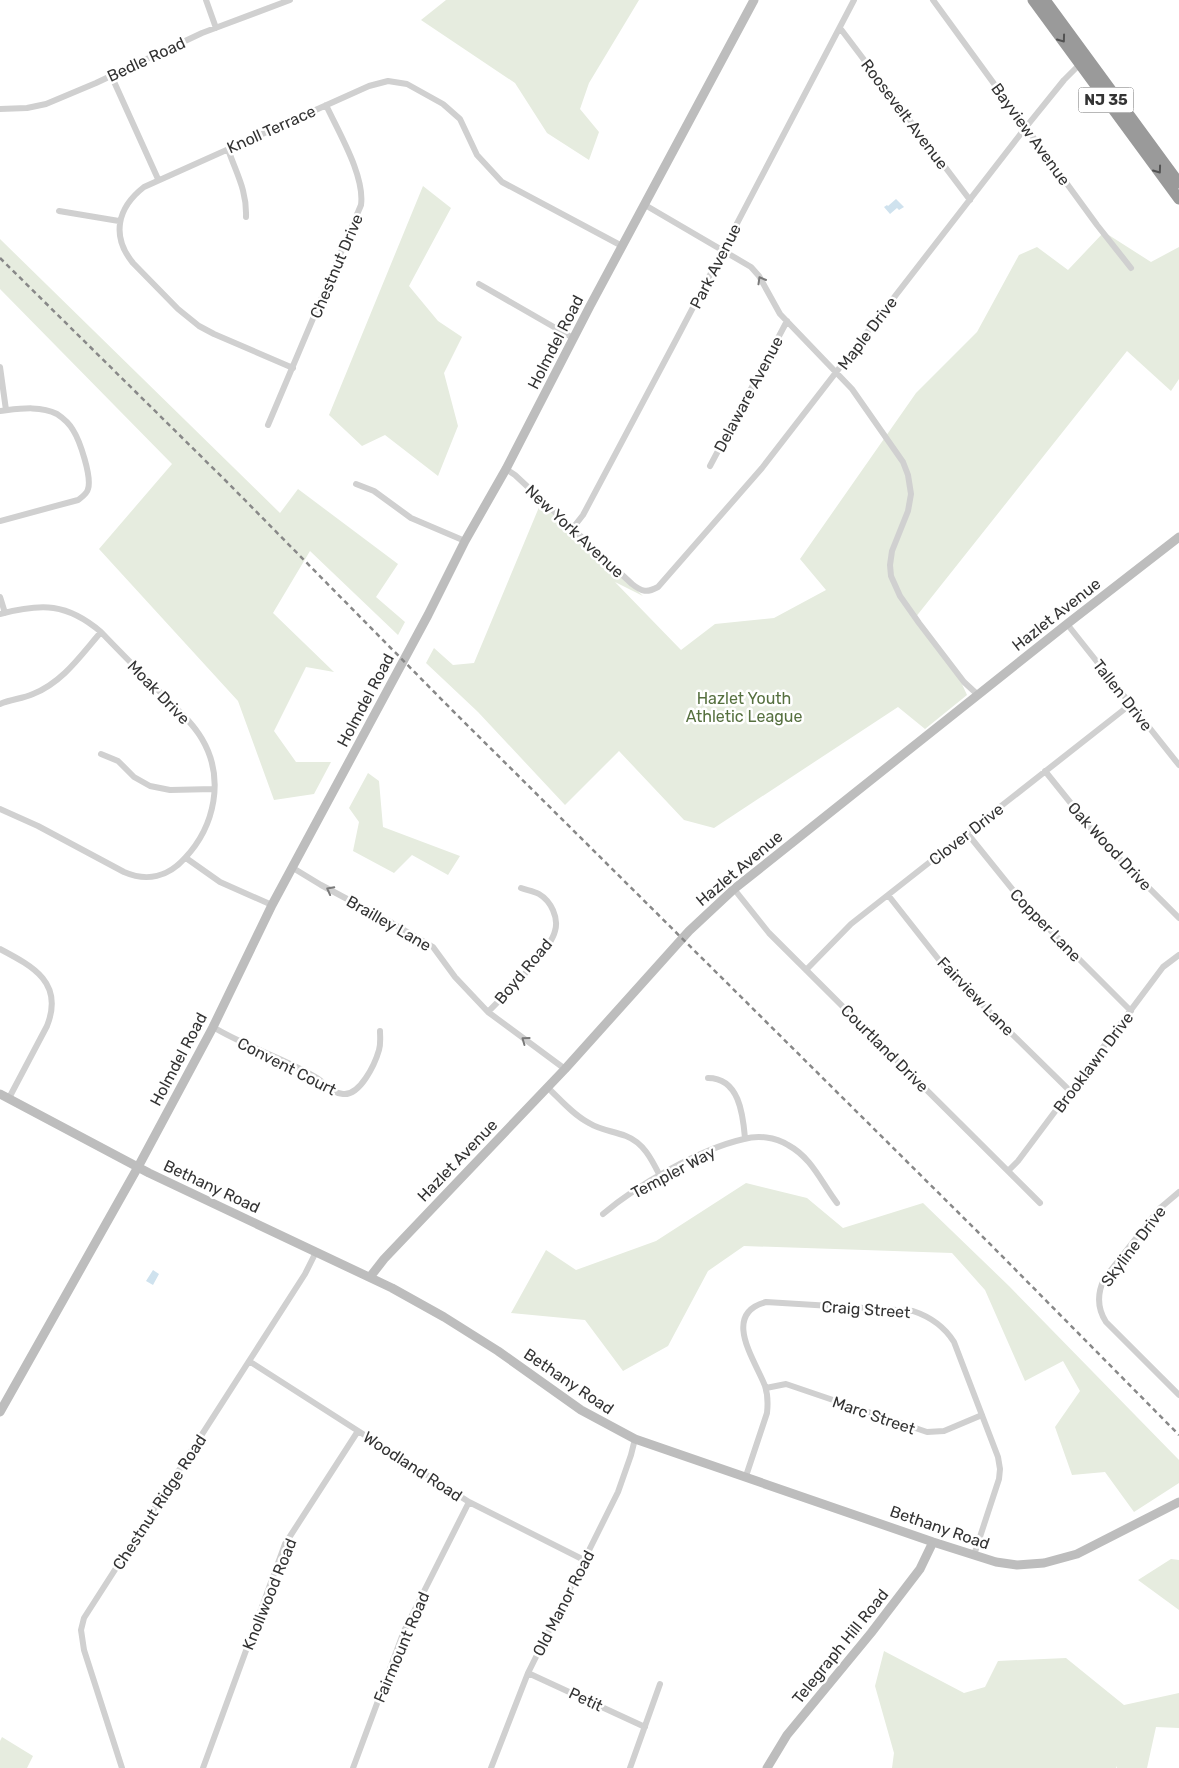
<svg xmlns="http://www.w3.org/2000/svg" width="1179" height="1768" font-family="Rubik,sans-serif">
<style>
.green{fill:#e6ecdf}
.water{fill:#cfe2ee}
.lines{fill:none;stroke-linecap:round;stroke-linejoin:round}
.street{stroke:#d0d0d0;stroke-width:6}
.secondary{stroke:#bdbdbd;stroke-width:9}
.highway{stroke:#9a9a9a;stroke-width:11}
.rail{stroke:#888;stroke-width:2.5;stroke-dasharray:5 4;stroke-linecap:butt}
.oneway{stroke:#525252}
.oneway2{stroke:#7a7a7a}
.labels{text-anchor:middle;stroke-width:5;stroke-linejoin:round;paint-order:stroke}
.shield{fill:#fff;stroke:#707070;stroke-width:1}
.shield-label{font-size:15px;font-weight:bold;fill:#333}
.street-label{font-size:16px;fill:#333;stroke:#fff}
.park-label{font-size:16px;fill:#56703f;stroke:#fff}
</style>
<rect width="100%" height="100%" fill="#fff"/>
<path class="green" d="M446 0H639L589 83 580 109 599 132 589 160 547 133 515 83 421 20Z
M423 186 451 208 409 286 438 321 462 337 444 373 458 426 438 476 385 435 362 446 329 415Z
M1104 232 1151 262 1179 247V379L1171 391 1127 351 915 618 956 671 967 695 925 729 898 707 714 828 684 820 619 751 565 805 478 712 426 663 434 648 453 665 474 663 542 500 643 596 615 582 681 650 715 624 774 618 826 590 800 559 916 393 977 332 1019 255 1037 247 1068 270Z
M0 239 280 513 298 489 398 564 376 597 405 622 398 635 310 551 273 613 334 672 306 667 274 731 296 762H331L314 794 274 800 238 701 99 549 172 464 0 289Z
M368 773 379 781 383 827 460 856 448 875 412 855 394 873 353 851 359 822 349 808Z
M746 1183 807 1198 843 1228 923 1203 1009 1286 1179 1460V1483L1134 1512 1105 1472 1072 1475 1055 1427 1080 1391 1063 1361 1025 1381 985 1290 952 1253 744 1246 708 1271 668 1346 623 1371 585 1320 511 1313 546 1250 576 1270 656 1241Z
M1171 1559 1179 1560V1610L1138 1580Z
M884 1651 964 1693 985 1687 998 1661 1066 1658 1124 1705 1179 1693V1728L1156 1727 1147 1768H1117L1116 1766V1768H892L894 1753 875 1686Z
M2 1737 33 1756 27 1768H0V1741Z"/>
<path class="water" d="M896 199 904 207 899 210 897 208 890 214 884 207 887 205 888 206Z
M153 1270 159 1274 153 1285 146 1281Z"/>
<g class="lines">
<path class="street" d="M206 0 216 28
M933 0 1097 225 1131 268
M840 28 970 200
M111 75 158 179
M0 109 27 108 46 104 96 83 202 33 290 0
M228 149C236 173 247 190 246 217
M645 205 751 267 759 276 780 314 852 389 903 462 908 475 911 494 908 511 892 551 890 565 891 576 900 596 919 623 964 682 978 695
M59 211 119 221
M479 284 573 338
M0 367 6 410
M293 368 214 334 199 326 178 309 133 263C111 236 117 208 144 187L369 86 388 81 407 84 443 104 460 119 477 155 502 182 622 246
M0 411C18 409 40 405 57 414 63 418 69 423 73 430 80 441 92 477 88 489 87 494 82 497 78 500L0 521
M268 425 361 205C365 176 339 133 326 105
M710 466 787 321
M506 469 515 475 632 584C642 592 647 593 658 587L762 468 1026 127 1064 80 1080 64
M356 484 374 491 411 518 465 541
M572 529 583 515 677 338 854 0
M0 597 5 613
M0 614C42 603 67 603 101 632 122 654 143 675 165 697 178 710 193 723 202 739 225 778 215 826 185 858 168 877 147 882 124 872L38 826 0 809
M1067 624 1179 765
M0 704C11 699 22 699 33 694 63 682 81 655 101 632
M101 754 118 761 134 777 150 786 170 790 214 789
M1045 771 1098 837 1179 918
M967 833 1025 905 1131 1011
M186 858 220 882 272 905
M293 868 321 885 392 923 433 947 455 977 488 1012 565 1069
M734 889 769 933 1040 1203
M888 895 947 970 1070 1091
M0 949C34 967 64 983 47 1026L9 1098
M806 970 851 924 1131 704
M488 1012C504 995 550 952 555 931 559 918 551 901 539 894 534 891 526 890 521 888
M213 1027C246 1047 284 1058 317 1078 326 1084 332 1093 343 1094 360 1096 375 1064 379 1050 381 1043 380 1037 380 1031
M708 1078C739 1078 743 1114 745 1138
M547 1087C560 1099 573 1115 589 1123 600 1130 613 1131 626 1136 644 1143 652 1160 660 1176
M1008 1171 1018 1161 1163 967 1179 955
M1179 1192 1159 1209 1104 1279C1097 1294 1097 1308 1106 1322L1179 1395
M603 1214C637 1185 700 1149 744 1139 758 1135 775 1137 788 1145 812 1158 821 1182 837 1203
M249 1361 469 1502 584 1560
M766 1388 786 1384 927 1432 944 1431 982 1415
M746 1476 767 1413C768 1404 768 1395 765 1386 755 1360 721 1314 766 1302L913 1311C931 1317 944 1326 954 1342L998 1457 1000 1469 999 1479 974 1555
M528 1673 645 1727
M122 1768 84 1650 81 1630 84 1618 305 1274 316 1252
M203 1768 285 1544 358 1431
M353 1768 404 1631 469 1502
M491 1768 528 1673 618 1492 631 1455 635 1439
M630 1768 660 1684"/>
<path class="secondary" d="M0 1094 149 1173 392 1288 444 1317 498 1351 581 1410 635 1439 933 1542 996 1562 1017 1565 1044 1563 1077 1554 1179 1502
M370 1277 384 1259 565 1069 689 931 734 889 1067 624 1179 537
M0 1412 138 1167 213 1027 272 905 428 615 465 541 506 469 590 306 754 0
M767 1768 787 1735 871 1633 920 1569 933 1542"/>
<path class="highway" d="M1033 0 1179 199
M1045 0 1179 183"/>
<path class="rail" d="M0 258 227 482 452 710 993 1247 1179 1435"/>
</g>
<defs><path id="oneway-chevron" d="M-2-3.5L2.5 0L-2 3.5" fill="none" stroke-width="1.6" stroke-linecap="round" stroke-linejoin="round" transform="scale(1.25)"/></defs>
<g class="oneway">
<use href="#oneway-chevron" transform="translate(1062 39) rotate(54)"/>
<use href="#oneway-chevron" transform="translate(1158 170) rotate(54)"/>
</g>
<g class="oneway2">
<use href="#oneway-chevron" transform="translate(761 280) rotate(-120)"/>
<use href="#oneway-chevron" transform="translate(330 890) rotate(-152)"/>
<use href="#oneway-chevron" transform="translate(525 1040) rotate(-144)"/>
</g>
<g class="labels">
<rect class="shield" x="1078.5" y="87.5" width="55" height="25" rx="4"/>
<g class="shield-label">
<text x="1106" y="105">NJ 35</text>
</g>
<g class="street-label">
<text transform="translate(146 59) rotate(-25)" y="6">Bedle Road</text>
<text transform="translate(905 114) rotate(53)" y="6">Roosevelt Avenue</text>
<text transform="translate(271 129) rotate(-24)" y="6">Knoll Terrace</text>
<text transform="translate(1031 134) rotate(54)" y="6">Bayview Avenue</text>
<text transform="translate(336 266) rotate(-67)" y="6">Chestnut Drive</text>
<text transform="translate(715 266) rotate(-63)" y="6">Park Avenue</text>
<text transform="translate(867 333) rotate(-53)" y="6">Maple Drive</text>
<text transform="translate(555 342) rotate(-63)" y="6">Holmdel Road</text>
<text transform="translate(748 394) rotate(-62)" y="6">Delaware Avenue</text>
<text transform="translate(575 531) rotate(43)" y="6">New York Avenue</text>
<text transform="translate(1056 614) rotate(-38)" y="6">Hazlet Avenue</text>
<text transform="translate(159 692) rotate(46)" y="6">Moak Drive</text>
<text transform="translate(1123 695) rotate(52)" y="6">Tallen Drive</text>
<text transform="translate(365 700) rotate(-62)" y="6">Holmdel Road</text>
<text transform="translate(966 834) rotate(-38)" y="6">Clover Drive</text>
<text transform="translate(1110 846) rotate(47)" y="6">Oak Wood Drive</text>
<text transform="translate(739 868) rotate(-40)" y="6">Hazlet Avenue</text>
<text transform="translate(389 923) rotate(30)" y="6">Brailley Lane</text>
<text transform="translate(1046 925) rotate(46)" y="6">Copper Lane</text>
<text transform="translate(523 971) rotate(-50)" y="6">Boyd Road</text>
<text transform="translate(976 996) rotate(46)" y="6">Fairview Lane</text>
<text transform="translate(885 1048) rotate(45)" y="6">Courtland Drive</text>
<text transform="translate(178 1059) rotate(-62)" y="6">Holmdel Road</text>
<text transform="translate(1093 1062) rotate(-53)" y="6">Brooklawn Drive</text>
<text transform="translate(287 1066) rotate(27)" y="6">Convent Court</text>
<text transform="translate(457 1160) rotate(-46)" y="6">Hazlet Avenue</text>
<text transform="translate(673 1172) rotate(-28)" y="6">Templer Way</text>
<text transform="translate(212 1186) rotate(25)" y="6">Bethany Road</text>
<text transform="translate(1133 1246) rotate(-53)" y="6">Skyline Drive</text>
<text transform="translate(866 1309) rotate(4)" y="6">Craig Street</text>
<text transform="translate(569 1381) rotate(34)" y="6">Bethany Road</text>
<text transform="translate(874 1415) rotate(19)" y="6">Marc Street</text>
<text transform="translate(413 1466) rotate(33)" y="6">Woodland Road</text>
<text transform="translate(159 1502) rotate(-57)" y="6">Chestnut Ridge Road</text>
<text transform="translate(940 1527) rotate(19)" y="6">Bethany Road</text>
<text transform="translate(269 1594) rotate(-68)" y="6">Knollwood Road</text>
<text transform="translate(563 1603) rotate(-63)" y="6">Old Manor Road</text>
<text transform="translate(840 1646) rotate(-51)" y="6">Telegraph Hill Road</text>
<text transform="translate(401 1647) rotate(-67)" y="6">Fairmount Road</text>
<text transform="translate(586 1699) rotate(25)" y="6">Petit</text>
</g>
<g class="park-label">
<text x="744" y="704">Hazlet Youth<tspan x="744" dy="18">Athletic League</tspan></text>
</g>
</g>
</svg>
